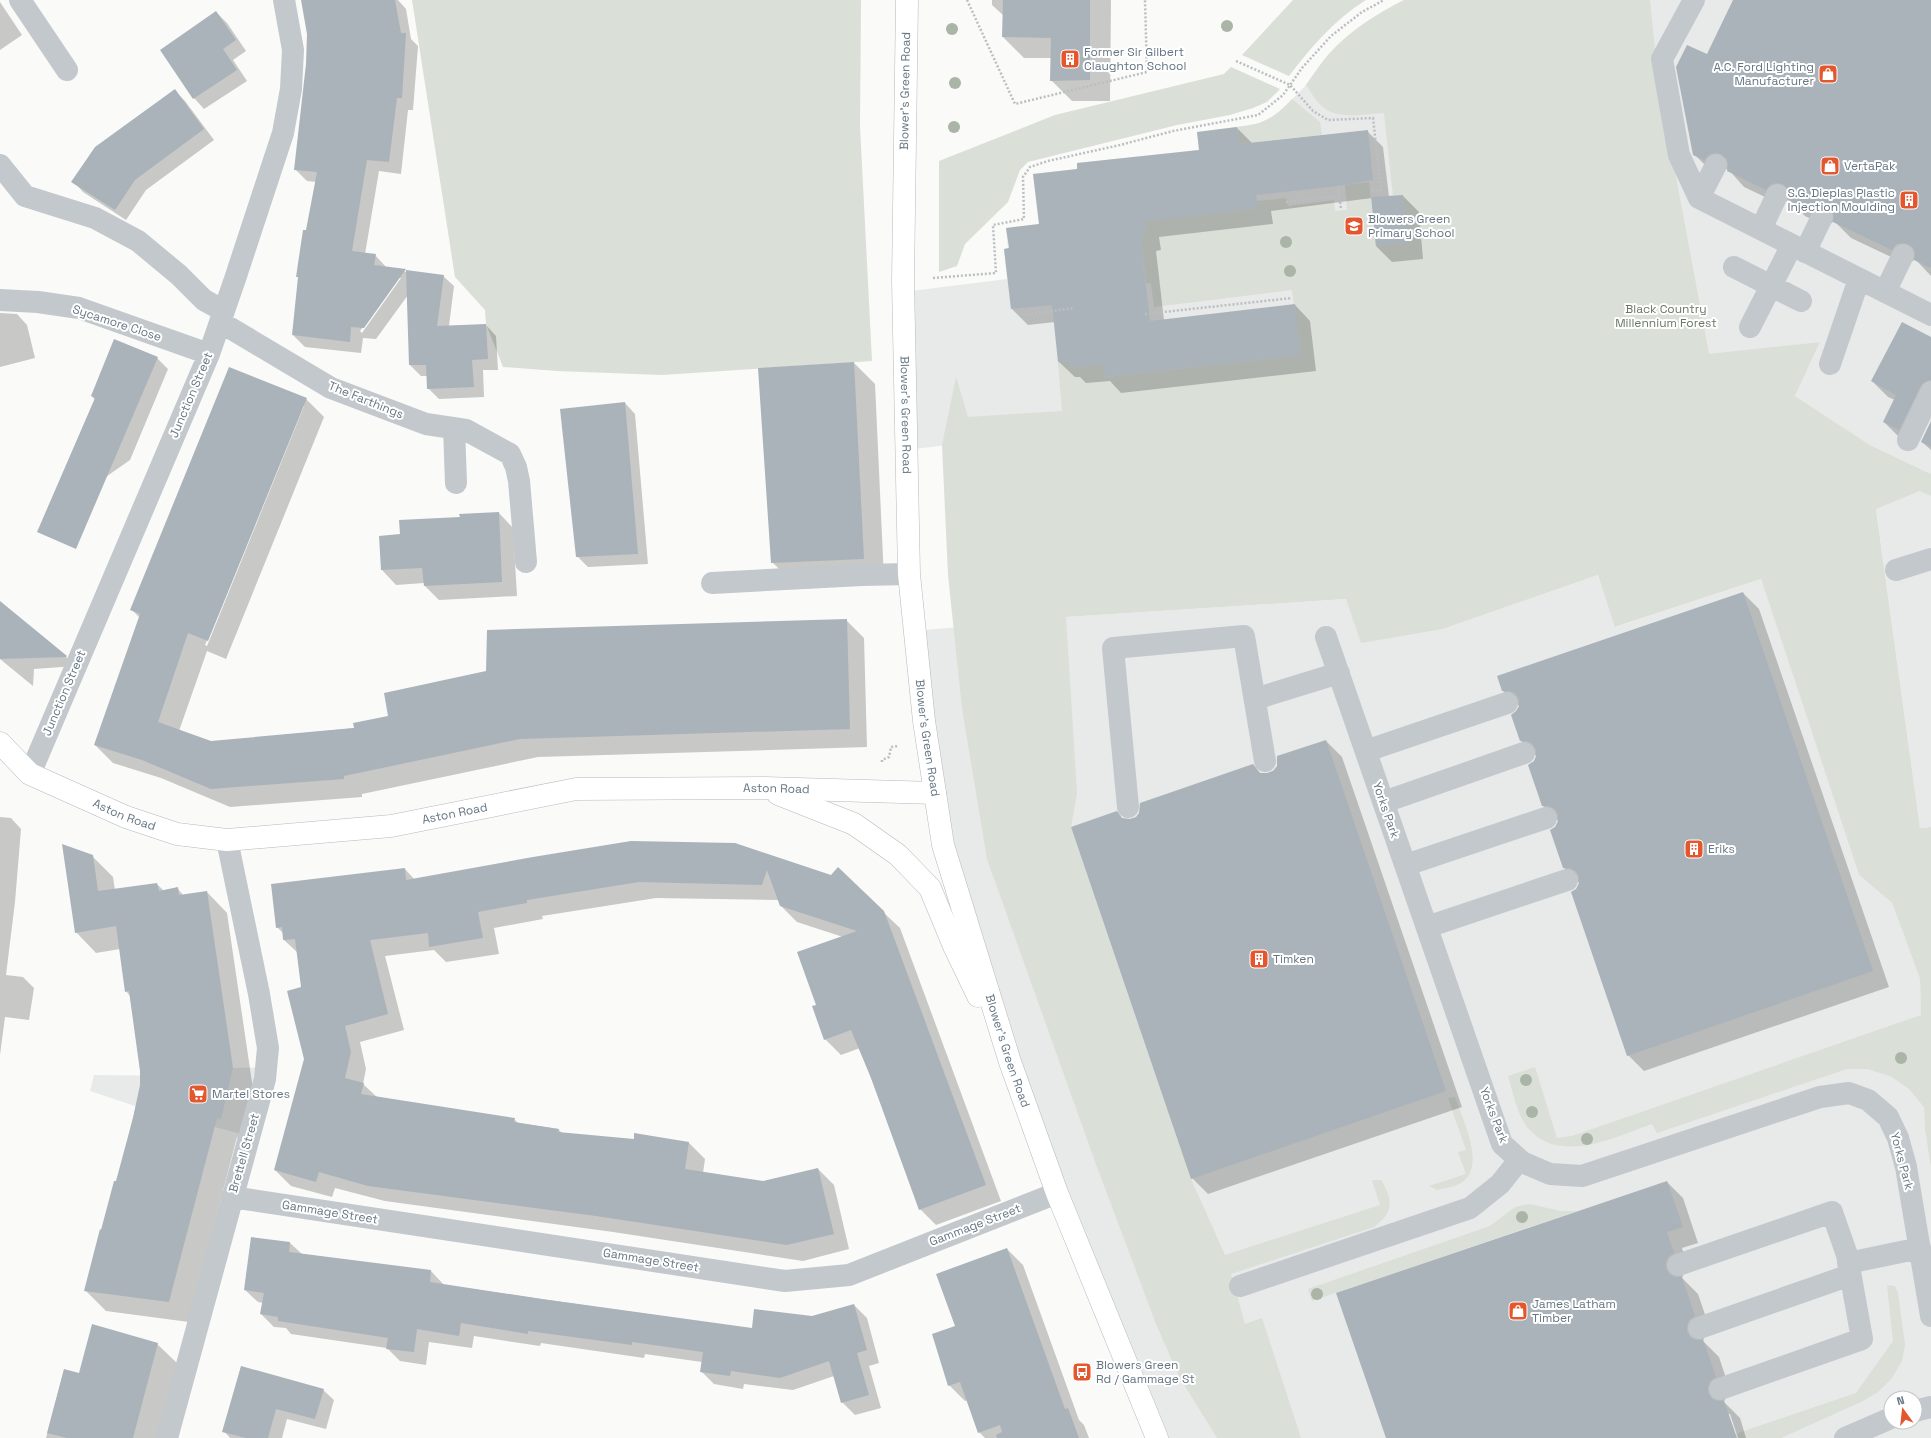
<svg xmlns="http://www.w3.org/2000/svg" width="1931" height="1438" font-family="'Space Grotesk',sans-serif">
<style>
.built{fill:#e8e9e9;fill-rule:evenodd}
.green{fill:#dadfd7}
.shadow{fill:#0003;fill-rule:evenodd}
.building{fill:#aab3b9}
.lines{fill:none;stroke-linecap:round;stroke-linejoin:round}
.major-casing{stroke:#b5babe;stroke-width:23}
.path{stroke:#bbbfc2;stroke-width:2.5;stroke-dasharray:2 2;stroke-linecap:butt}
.minor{stroke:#c3c8cc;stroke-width:22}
.major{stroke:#fff;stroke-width:22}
.tree{fill:#aab4a7}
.labels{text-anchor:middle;stroke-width:4;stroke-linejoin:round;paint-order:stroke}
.poi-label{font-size:12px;fill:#657683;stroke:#fff;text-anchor:start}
.street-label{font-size:12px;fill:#657683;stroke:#fff}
.park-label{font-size:12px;fill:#687a64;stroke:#fff}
</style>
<rect width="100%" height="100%" fill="#fafaf8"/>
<path class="built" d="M1404 0H1931V827L1920 828 1876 508 1920 491 1929 473 1870 445 1795 396 1820 342 906 450 903 292 1007 279 1004 249 1008 248 1006 228 1039 224 1033 174 1077 169V163L1199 150 1197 132 1258 124 1278 114 1306 85 1328 55 1358 28 1387 9Z
M1598 575 1616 627 1761 579 1859 875 1892 903 1920 979 1925 1130 1931 1169V1438H1157L1130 1373 943 845 915 631 1066 617 1347 599 1361 642 1443 629ZM1891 1398H1915V1422H1891Z
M266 1067 249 1136 135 1106 90 1091 94 1075 183 1076 233 1068Z"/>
<path class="green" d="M412 0H861L860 126 872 361 662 375 557 371 503 367 486 324 485 310 455 277Z
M1293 0H1366C1334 20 1311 47 1289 76L1242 55Z
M1404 0H1650L1658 80 1709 354 1820 342 1795 396 1870 445 1931 474V496L1920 491 1876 509 1920 828 1931 827V1169L1925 1130 1924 1107 1909 1089 1892 1077 1868 1069H1847L1657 1133 1652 1124C1615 1137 1559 1166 1527 1127 1517 1114 1513 1092 1508 1076L1535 1067 1557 1138 1572 1136 1921 1015 1920 979 1892 903 1859 875 1761 579 1615 627 1598 575 1443 629 1361 643 1346 599 1066 617 1077 793 1071 827 1191 1179 1225 1255 1380 1205 1372 1180H1381C1394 1201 1393 1213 1374 1227L1231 1274 1245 1324 1262 1318 1301 1438H1217L1180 1378 1156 1324 1097 1167 987 859 962 708 948 575 942 445 956 377 968 417 1062 411 1058 362 1069 361 1070 368 1103 364 1105 377 1300 355 1292 290 1154 307 1151 284 1146 283 1140 235 1145 234 1142 207 1195 215 1257 208V201L1286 198 1288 206 1334 200 1335 211 1347 210 1345 185 1369 182 1376 246 1408 243 1403 196H1393L1384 113C1368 114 1347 118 1331 112 1320 108 1312 94 1306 85 1313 75 1320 64 1328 55 1349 31 1376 14 1404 0Z
M1231 67 1280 89 1267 102 1253 108 1230 115 1177 125 1028 162 1020 170 1008 202 965 244 957 266 939 272V161L1055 115 1224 74Z
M1292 99 1320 122 1322 135 1239 144 1237 127C1264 124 1273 119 1292 99Z
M1455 1097C1462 1118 1487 1167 1461 1183 1455 1187 1444 1188 1437 1190L1429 1186 1466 1174 1458 1152 1466 1150 1448 1098Z
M1530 1204 1560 1211H1577L1312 1301 1308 1289 1490 1226 1515 1207Z
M1887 1285 1895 1286 1898 1293 1905 1345 1902 1361 1892 1378 1878 1392 1861 1402 1781 1438H1737L1735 1434 1856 1393 1893 1341Z"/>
<path class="shadow" d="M302 0H398L406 9 411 39 418 46 413 110H408L401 174 379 171 365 254 375 255 387 268 407 272 443 276 454 286 449 326 486 325 496 336 498 370H483L484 397 439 399 428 388 427 376H421L410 365 408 295 376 339 363 338 361 353 305 347 293 335 316 182 307 181 295 169 307 64 308 34ZM399 278H401L362 333 360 331Z
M992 0H1111L1110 101H1072L1051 80 1052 58H1024L1003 37 1004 16 992 5Z
M1734 0H1931V276L1915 259 1908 265 1851 238 1834 221 1827 227 1805 216 1789 199 1782 205 1744 187 1728 169 1710 170 1694 154 1707 56Z
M0 2 22 35 0 50Z
M216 12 227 23 246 51 233 60 247 81 204 109 194 98Z
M174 90 185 101 214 140 146 190 126 220 83 192 73 181Z
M1237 128 1252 143 1367 131 1383 147 1389 197 1403 196 1419 212 1423 259 1392 262 1376 246 1372 198 1271 211 1273 224 1159 237 1161 250 1156 251 1164 320 1295 305 1310 321 1316 371 1121 393 1110 381 1086 383 1080 377H1075L1059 362 1055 322 1028 325 1012 309 1005 249H1010L1040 225 1078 169 1200 151Z
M0 313 17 314 27 325 35 358 0 367Z
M1931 338V413L1900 438 1884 422 1895 400 1888 397 1872 381Z
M157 358 168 369 130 460 63 507 95 400 92 396Z
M854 363 875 384 884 579 793 583 772 562Z
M306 399 324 417 226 659 207 651 179 731 211 742 355 728 389 716 846 620 864 638 867 747 538 757 362 794V797L230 807 161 778 113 763 95 745 140 618 132 610ZM302 406H304L207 646 205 645Z
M625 403 635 414 648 564 588 567 577 556Z
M1931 423V450L1922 442Z
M499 513 513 528 517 596 439 600 424 585V583L396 585 382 570 380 537 401 535 461 518Z
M1743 593 1759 609 1889 987 1644 1071 1628 1055 1577 889 1580 884 1564 868 1556 827 1559 822 1543 806 1534 762 1537 757 1521 741 1517 712 1520 707 1503 691Z
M0 607 66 657 76 666 34 669 33 686 0 659Z
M1326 741 1342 757 1462 1107 1208 1194 1192 1178 1123 819 1130 820 1253 766 1261 774H1268Z
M0 817 11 818 21 829 15 902 6 975 23 977 34 988 29 1020 5 1017 0 1055Z
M734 844 883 912 900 928 1001 1201 936 1225 920 1209 860 1048 841 1055 825 1039 817 1005 843 937 797 922 781 906 779 900 656 898 542 916 543 919 494 928 499 954 446 962 434 950 385 956 404 1030 360 1042 366 1069 363 1084 378 1098 514 1119 518 1123 558 1129 562 1133 635 1140V1135L689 1143 705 1159 703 1173 763 1182 818 1169 834 1185 849 1249 803 1261 613 1232 385 1201 335 1188 332 1197 291 1186 275 1170 305 1059 302 988 298 953 284 940V934L277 927 405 869 415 880Z
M92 856 113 877 115 890 157 884 164 891 177 888 184 896 207 892 227 913 253 1089 241 1139 237 1137 189 1322 106 1311 85 1290 117 1183 141 1085V1071L130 996 126 991 120 949 96 953 76 932Z
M1667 1182 1683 1198 1698 1243 1682 1248 1689 1269 1684 1273 1682 1278 1698 1294 1711 1332 1705 1336 1703 1341 1719 1357 1731 1393 1726 1397 1724 1402 1740 1418 1746 1438H1738L1730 1414H1728L1736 1438H1387Z
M252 1238 290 1243 302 1254 431 1271 444 1285 752 1329 812 1317 854 1305 867 1318 879 1363 869 1366 881 1408 855 1415 842 1402 834 1376 793 1390 744 1384 743 1389 714 1384 701 1371 702 1362 645 1354 644 1358 541 1343 540 1346 474 1336 472 1348 429 1342 426 1365 400 1361 387 1348 291 1334 286 1328 274 1327 261 1314 263 1303 258 1302 245 1290Z
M1007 1249 1023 1265 1079 1420 1084 1425 1089 1438H985L979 1432 968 1400 965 1401 949 1385 956 1327Z
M157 1344 177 1363 158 1438H46L64 1370 80 1374Z
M241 1367 323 1390 334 1400 326 1429 287 1419 282 1438H230L224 1431Z"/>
<path class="building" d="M301 0H395L401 33H406L402 98H397L389 162 367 160 352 251 376 254 374 265 406 269 364 328 351 327 350 342 292 335 298 277H296L303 230H306L317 172 294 170 306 64 307 34Z
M1003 0H1090V80L1050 81 1051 38 1002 37Z
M1733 0H1931V268L1914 260 1915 255 1914 248 1908 244 1903 243 1896 244 1892 250 1833 222 1834 216 1833 210 1827 206 1821 205 1815 206 1811 211 1788 200 1789 194 1787 188 1783 184 1776 183 1770 185 1766 190 1727 171 1728 165 1727 159 1721 154 1715 153 1710 154 1704 160 1693 155 1676 67 1687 45 1707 54Z
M216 11 236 40 223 49 237 70 193 99 160 50Z
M175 89 204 129 135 180 115 210 71 182 95 147Z
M1237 127 1239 144 1368 130 1373 180 1338 186 1256 195 1258 208 1144 221 1145 235H1140L1150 321 1295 304 1301 355 1104 377 1103 364 1069 368V361L1058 362 1052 305 1011 309 1004 249 1009 248 1006 228 1039 224 1033 174 1077 169V163L1199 150 1197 132Z
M1403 195 1408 243 1376 246 1371 197Z
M406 270 444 275 437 326 486 324 488 359 472 360 474 387 427 389 426 365H409Z
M1902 322 1931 337V380L1924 382 1920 387 1899 430 1883 422 1896 395 1871 381Z
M114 339 158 357 76 549 37 532 95 398 91 396Z
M854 362 864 559 771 563 758 368Z
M229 367 307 398 208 641 188 633 158 722 211 741 354 728 353 723 388 716 384 693 486 671 487 630 847 619 850 729 520 739 344 776V779L211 789 142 760 94 745 140 614 130 610Z
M625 402 638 554 576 557 560 409Z
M1931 421V447L1921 442Z
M499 512 502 582 424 586 422 568 381 570 379 536 400 534 399 520 460 517 459 514Z
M1743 592 1873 971 1627 1056 1571 892 1576 889 1579 883V876L1576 871 1570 868H1563L1550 830 1555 827 1558 821V814L1555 809 1549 806H1542L1528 765 1534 761 1536 756V749L1532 743 1526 741H1520L1511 715 1516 711 1519 706V699L1515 693 1510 691H1502L1497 676Z
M0 601 67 656 66 657 0 659Z
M1326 740 1446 1091 1191 1179 1071 827 1117 811 1122 818 1130 819 1136 817 1139 813 1140 803 1253 764 1260 773H1267L1273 771 1277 766V756Z
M631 841 735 843 831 875 838 867 884 911 986 1185 919 1210 871 1078 851 1030 824 1040 812 1006 816 1005 797 952 857 931 780 906 767 870 762 885 639 882 527 900V903L478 912 483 938 429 947 428 933 370 940 388 1014 345 1026 351 1052 345 1078 364 1083 361 1094 515 1118 514 1122 559 1129 558 1132 634 1139V1133L689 1142 685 1169 763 1181 818 1168 834 1234 787 1245 596 1216 368 1186 319 1172 316 1182 274 1170 304 1059 287 991 301 987 295 939 283 940 282 927 276 928 271 884 405 868 406 880 533 857Z
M62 844 93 855 98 891 157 883 159 891 178 887 179 895 207 891 233 1068 221 1119 217 1118 169 1302 84 1291 100 1229 101 1230 114 1181H116L133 1118 140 1085V1071L129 991 125 992 116 926 75 933Z
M1667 1181 1683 1227 1667 1232 1674 1253 1668 1257 1666 1262V1269L1670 1275 1675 1277H1682L1695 1316 1689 1320 1687 1326V1332L1691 1338 1697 1340H1703L1716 1377 1710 1381 1708 1387V1393L1712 1399 1718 1401H1724L1737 1438H1386L1336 1293Z
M251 1237 290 1242 289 1252 431 1270 430 1282 542 1299 752 1328 754 1309 812 1316 854 1304 867 1350 857 1353 869 1395 841 1403 829 1361 780 1378 731 1371 730 1376 700 1372 703 1352 632 1342V1345L528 1331V1334L461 1323 459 1336 417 1329 414 1352 386 1349 388 1338 278 1321V1317L260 1314 264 1293 244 1290Z
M1007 1248 1065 1409 1068 1408 1079 1438H997L996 1435 1002 1432 1000 1425 978 1433 960 1382 948 1386 932 1334 955 1326 936 1274Z
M92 1324 158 1343 133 1438H67L47 1433 64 1369 79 1373Z
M241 1366 324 1389 315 1419 276 1409 268 1438H246L222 1432Z"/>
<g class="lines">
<g class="major-casing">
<g id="major">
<path id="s1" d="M907 0 903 281 909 574 924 721 943 845 1010 1062 1057 1193 1157 1438"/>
<path id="s2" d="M0 743 30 774 126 817 177 834 227 840 391 826 576 789 765 788 935 793"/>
<path d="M778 794 854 824 898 855 930 888 954 946 978 996"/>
</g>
</g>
<path class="path" d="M967 0 1015 104 1147 72 1145 0
M1236 61 1290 85 1313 111 1328 120 1373 118 1381 190 1370 191
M1338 186 1341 209
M1286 202 1340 196
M933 278 996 273 993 225 1024 219 1023 177 1030 167 1048 161 1120 145 1173 131 1258 115 1283 95 1302 68 1331 36 1362 12 1384 0
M1145 314 1292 298
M1023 315 1074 308
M882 762V760L889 757 891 747 898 746"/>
<path class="minor" d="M20 0 67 70
M1694 0 1662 59 1679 155 1699 198 1931 315
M0 165 25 196 95 218 138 241 179 275 204 300 224 311
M1699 198 1716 165
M1761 229 1777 195
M1805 252 1822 217
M1734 267 1801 301
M1885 292 1903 255
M0 300 38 302 79 308 209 354
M220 322 331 388 426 424 466 430 510 454 516 467 519 481 526 562
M1750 327 1792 245
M1830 364 1859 279
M454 428 456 483
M1908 440 1931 392
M1896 570 1931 559
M712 583 862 575 909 574
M1326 637 1502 1144 1522 1162 1550 1174 1582 1176 1820 1097 1849 1093 1868 1100 1888 1117 1898 1138 1906 1167 1931 1316
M1255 699 1339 673
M1366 751 1507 703
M30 774 209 354 235 279 283 133 291 89 293 50 284 0
M1384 802 1524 753
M1128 807 1113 648 1244 636 1265 761
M1406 865 1546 818
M1427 927 1567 880
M232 1197 785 1281 849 1275 1057 1193
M1848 1263 1920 1248
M1678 1265 1832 1212 1847 1255 1862 1339 1720 1389
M1240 1286 1470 1208 1500 1184 1519 1160
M1699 1328 1850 1275
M1915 1411 1931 1407
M167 1438 265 1079 268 1048 259 994 227 840
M1845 1438 1891 1418"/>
<use href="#major" class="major"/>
</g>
<g class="tree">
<circle cx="1227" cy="26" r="6"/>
<circle cx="952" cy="29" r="6"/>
<circle cx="955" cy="83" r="6"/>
<circle cx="954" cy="127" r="6"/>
<circle cx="1286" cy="242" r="6"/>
<circle cx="1290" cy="271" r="6"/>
<circle cx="1901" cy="1058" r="6"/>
<circle cx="1526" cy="1080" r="6"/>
<circle cx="1532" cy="1112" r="6"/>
<circle cx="1587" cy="1139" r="6"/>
<circle cx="1522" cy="1217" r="6"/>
<circle cx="1317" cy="1294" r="6"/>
</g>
<defs>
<g id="building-square" transform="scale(1)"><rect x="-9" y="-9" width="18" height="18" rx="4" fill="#e4572e" stroke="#fff"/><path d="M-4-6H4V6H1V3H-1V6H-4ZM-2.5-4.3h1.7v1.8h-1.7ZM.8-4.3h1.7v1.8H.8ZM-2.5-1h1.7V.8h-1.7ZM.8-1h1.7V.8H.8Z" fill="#fff"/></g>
<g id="shop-square" transform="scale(1)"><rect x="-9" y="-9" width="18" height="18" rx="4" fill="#e4572e" stroke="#fff"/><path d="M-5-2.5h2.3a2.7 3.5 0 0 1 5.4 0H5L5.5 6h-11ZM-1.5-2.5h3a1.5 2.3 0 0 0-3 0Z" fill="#fff"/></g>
<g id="school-square" transform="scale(1)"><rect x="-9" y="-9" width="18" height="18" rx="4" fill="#e4572e" stroke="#fff"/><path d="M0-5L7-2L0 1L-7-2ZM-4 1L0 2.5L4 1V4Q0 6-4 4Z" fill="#fff"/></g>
<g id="supermarket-square" transform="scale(1)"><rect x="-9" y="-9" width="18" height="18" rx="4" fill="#e4572e" stroke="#fff"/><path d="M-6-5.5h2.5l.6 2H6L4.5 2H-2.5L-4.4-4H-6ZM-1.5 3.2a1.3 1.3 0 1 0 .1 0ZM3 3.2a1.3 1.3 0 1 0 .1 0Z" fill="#fff"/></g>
<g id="bus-square" transform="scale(1)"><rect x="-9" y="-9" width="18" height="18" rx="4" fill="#e4572e" stroke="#fff"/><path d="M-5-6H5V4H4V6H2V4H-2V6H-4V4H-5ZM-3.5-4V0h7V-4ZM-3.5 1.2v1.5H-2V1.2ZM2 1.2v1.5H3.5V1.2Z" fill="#fff"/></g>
</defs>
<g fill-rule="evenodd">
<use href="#building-square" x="1070" y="59"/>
<use href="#shop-square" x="1828" y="74"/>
<use href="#shop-square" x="1830" y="166"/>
<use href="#building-square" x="1909" y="200"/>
<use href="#school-square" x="1354" y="226"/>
<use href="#building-square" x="1694" y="849"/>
<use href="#building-square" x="1259" y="959"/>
<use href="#supermarket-square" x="198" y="1094"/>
<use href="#shop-square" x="1518" y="1311"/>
<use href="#bus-square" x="1082" y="1372"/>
</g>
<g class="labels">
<g class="poi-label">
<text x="1084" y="56">Former Sir Gilbert<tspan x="1084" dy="14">Claughton School</tspan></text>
<text x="1814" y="71" text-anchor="end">A.C. Ford Lighting<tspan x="1814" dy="14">Manufacturer</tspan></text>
<text x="1844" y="170">VertaPak</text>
<text x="1895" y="197" text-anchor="end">S.G. Dieplas Plastic<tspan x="1895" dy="14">Injection Moulding</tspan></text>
<text x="1368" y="223">Blowers Green<tspan x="1368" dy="14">Primary School</tspan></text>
<text x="1708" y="853">Eriks</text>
<text x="1273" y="963">Timken</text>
<text x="212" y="1098">Martel Stores</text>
<text x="1532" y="1308">James Latham<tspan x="1532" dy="14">Timber</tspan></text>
<text x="1096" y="1369">Blowers Green<tspan x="1096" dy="14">Rd / Gammage St</tspan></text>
</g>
<g class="street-label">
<text transform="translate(905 91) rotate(-89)" y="4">Blower's Green Road</text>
<text transform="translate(117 323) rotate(18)" y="4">Sycamore Close</text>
<text transform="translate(191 395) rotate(-67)" y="4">Junction Street</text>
<text transform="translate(366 400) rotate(22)" y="4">The Farthings</text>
<text dy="4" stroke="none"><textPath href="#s1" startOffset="415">Blower's Green Road</textPath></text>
<text transform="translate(64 693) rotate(-67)" y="4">Junction Street</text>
<text dy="4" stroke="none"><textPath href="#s1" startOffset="739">Blower's Green Road</textPath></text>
<text dy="4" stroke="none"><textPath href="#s2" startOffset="806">Aston Road</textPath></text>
<text transform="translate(1386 810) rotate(71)" y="4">Yorks Park</text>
<text dy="4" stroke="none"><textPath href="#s2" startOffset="482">Aston Road</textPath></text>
<text dy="4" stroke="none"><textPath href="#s2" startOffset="146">Aston Road</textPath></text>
<text dy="4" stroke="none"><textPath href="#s1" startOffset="1063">Blower's Green Road</textPath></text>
<text transform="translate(1494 1115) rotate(69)" y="4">Yorks Park</text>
<text transform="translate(244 1153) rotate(-74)" y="4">Brettell Street</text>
<text transform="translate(1902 1161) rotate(75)" y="4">Yorks Park</text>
<text transform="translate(330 1212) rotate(9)" y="4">Gammage Street</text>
<text transform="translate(975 1225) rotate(-21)" y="4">Gammage Street</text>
<text transform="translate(651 1260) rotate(9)" y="4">Gammage Street</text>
</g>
<g class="park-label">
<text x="1666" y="313">Black Country<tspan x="1666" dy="14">Millennium Forest</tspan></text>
</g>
</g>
<g transform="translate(1903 1410) rotate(345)"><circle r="19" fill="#ffffff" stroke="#c1c8cd"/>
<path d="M0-3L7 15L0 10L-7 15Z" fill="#e4572e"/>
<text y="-6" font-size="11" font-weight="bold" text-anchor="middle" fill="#657683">N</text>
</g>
</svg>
